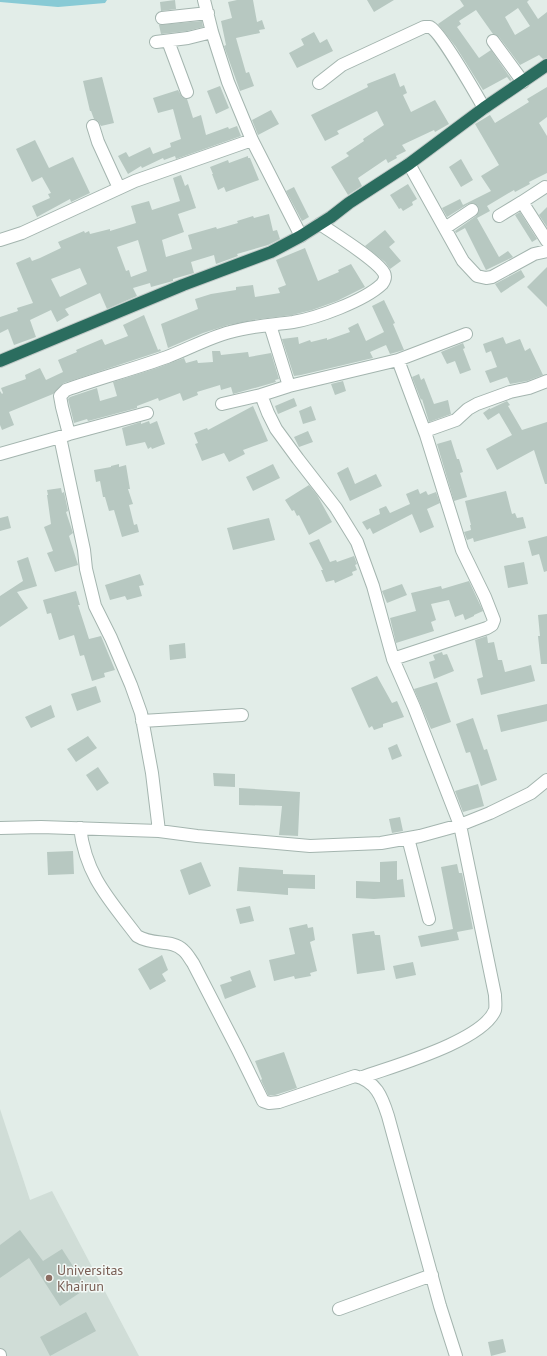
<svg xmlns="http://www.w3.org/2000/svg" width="547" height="1356" font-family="'PT Sans',sans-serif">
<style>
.built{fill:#d0ddd7}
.water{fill:#88cad5}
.building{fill:#b7c8c1;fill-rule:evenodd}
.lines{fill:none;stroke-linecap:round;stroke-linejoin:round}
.minor-casing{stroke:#a4b5af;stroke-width:14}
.highway-casing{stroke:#c1c9c7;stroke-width:14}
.minor{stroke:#fff;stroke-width:12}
.highway{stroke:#2b6d5f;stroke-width:12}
.education-dot{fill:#8d6e63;stroke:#f3f9f6;stroke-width:1.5}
.labels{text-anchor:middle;stroke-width:3;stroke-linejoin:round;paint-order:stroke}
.education-label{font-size:14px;fill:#785e54;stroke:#f3f9f6;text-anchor:start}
</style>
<rect width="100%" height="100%" fill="#e2ede8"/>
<path class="built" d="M0 1109 30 1200 52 1191 139 1356H0Z"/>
<path class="water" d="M0 0H107L105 3 58 7 0 2Z"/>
<path class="building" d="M175 0 176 9 161 11 160 2Z
M237 0H253L257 22 262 20 265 29 259 30 260 33 236 38 246 73 249 72 254 86 240 91 224 46 226 45 221 21 232 18 228 2Z
M367 0H394L374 12Z
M460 0H529L527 2 538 19 547 12V58L543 59 539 55 520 65 499 37 493 34 476 10 459 21 461 24 457 27 479 58 491 50 512 80 510 81 507 77 483 90 456 47 438 24 464 6ZM518 8 530 26 515 35 505 17Z
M202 21 203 27 187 31 161 34 159 25Z
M314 32 320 43 327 39 333 51 297 68 289 53 304 45 301 39Z
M395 73 400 87 404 85 407 93 403 95 411 112 435 100 449 124 435 132 434 130 402 145 406 151 396 156 397 158 388 163 386 159 358 178 362 186 348 195 331 167 349 156 346 153 364 141 363 139 384 125 377 111 337 131 339 134 325 141 311 115 368 87 367 84Z
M102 77 114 123 101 126 98 121 94 119 91 111H90L83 81Z
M220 86 229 108 216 114 207 91Z
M547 87V117L539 123 547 136V173L529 182 530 184 515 192 514 190 487 206 490 211 477 218 499 257 508 251 513 257 486 270 465 228 456 233 455 231 476 216 479 210 478 206 472 203 468 204 447 217 442 208 460 199 463 205 491 191 481 176 499 165 475 124 490 115 495 123 529 102 527 99Z
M178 90 182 97 187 99 193 118 201 115 206 135 228 127 229 129 237 126 241 136 176 159 175 156 164 160 163 158 142 168 141 166 128 174 118 156 126 152 129 157 150 147 153 154 171 147 170 143 181 139 173 109 158 113 153 98Z
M271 110 279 124 258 135 252 120Z
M35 140 49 168 73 157 90 193 71 202 70 199 37 217 32 206 50 198 48 194 51 193 42 177 32 182 16 149Z
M248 156V158H250L259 180 226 192 224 187 218 190 212 174H213L210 167 228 160 229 163Z
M461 159 473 180 461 187 449 167Z
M181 175 185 186 188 184 196 208 178 214 184 232 162 240 166 257 192 249 188 235 216 227 217 229 238 223 237 221 253 216 254 218 269 214 273 231 277 230 280 239 268 245 237 254 238 256 216 264 214 255 191 262 194 273 173 279V281L151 287 150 283 133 288 137 296 107 309 100 293 65 309 69 315 57 322 51 310 30 320 36 337 14 345 8 329 0 333V317L18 311 17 308 33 303 16 263 30 257 32 261 40 258 61 248 58 242 84 231 85 233 89 231 90 234 110 229V231L136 223 131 206 149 201 152 210 180 201 173 178ZM138 240 147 271 131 277 129 270 126 271 117 247ZM80 268 87 284 60 297 51 279Z
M408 184 417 199 412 202 413 205 403 211 401 208 399 209 390 195Z
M294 187 309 217 302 221 286 191Z
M547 207V227L539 215Z
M520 212 537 239 532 242 515 215Z
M385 230 395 242 389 247 401 261 390 269 385 262 365 246Z
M305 248 318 281 339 272 338 270 351 264 365 287 337 301 312 310 292 315 252 320 228 325 203 333 168 348 161 324 198 309 195 299 211 294 236 290V287L253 285 255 297 280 293 278 288 286 285 276 260Z
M547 267V307L527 287Z
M521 270 525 277 501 293 495 284Z
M384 300 395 323 393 324 404 350 390 354 386 345 370 352 373 358 301 375 294 376 282 339 298 337 299 344 310 340 311 342 327 338V340L350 332 348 328 358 323 366 341 384 332 372 306Z
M144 315 158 350 160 349 161 351 64 383 53 394 9 412 14 425 2 430 0 425V391L2 394 3 393 1 388 26 379 25 375 40 368 46 380 63 372 58 360 77 352 76 350 102 339 105 345 128 336 123 325Z
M503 337 506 344 520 339 525 351 530 348 543 375 527 381 510 384 507 377 490 383 485 371 497 367 491 351 486 353 483 344Z
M463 343 465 348 463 349 471 370 460 374 455 361 447 364 441 352Z
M212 351H220L221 355 248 352 249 357 271 353 279 379 275 380 276 382 233 394 231 387 221 390 220 385 197 392 198 395 183 401 180 393 159 401 158 398 137 406V408L88 421 87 419 74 423 68 399 70 397 97 388 100 401 117 396 113 382 157 368 184 358 186 363 197 360 198 363 213 362Z
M419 374 421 380 424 378 434 404 448 400 451 414 429 422 422 399 421 400 412 377Z
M343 381 346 391 335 395 331 384Z
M294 398 297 406 278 414 275 406Z
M507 401 510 405 508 406 522 430 547 422V484H545L534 450 497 470 486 449 512 435 499 413 488 420 483 413 490 408V409Z
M253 406 268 441 243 450 245 454 229 462 224 453 202 461 195 444 198 443 194 433 207 428 208 430Z
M311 406 316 420 303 424 299 411Z
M149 421 150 424 157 421 165 444 152 449 151 447 148 449 145 442 126 446 122 428 141 422V424Z
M308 431 313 442 299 447 294 437Z
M451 440 457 459H459L463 472 460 473 467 497 454 501 437 444Z
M119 464V467L126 465 130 489H128L133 504 129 505 134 525 137 524 139 532 122 537 114 510 109 511 105 497H103L100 481 96 482 94 470 111 467V466Z
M273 464 280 478 253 491 246 477Z
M348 467 355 484 376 474 382 486 350 501 337 473Z
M309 485 317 495 332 522 309 535 299 515 297 516 294 510 292 511 285 500Z
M61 488 62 493 64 492 68 511 66 512 73 533 69 536 78 565 55 572 47 553 53 551 44 527 51 524 47 495H48L47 490Z
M418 489 420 494 426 491 428 495 436 492 440 503 427 509 434 527 420 533 412 514 373 534 370 528 367 530 362 522 380 514 379 509 386 506 390 513 410 504 406 494Z
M506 491 512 514 515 513 517 518 523 517 526 528 474 542 473 538 467 540 464 532 471 530 470 525H471L465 501Z
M8 516 11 528 0 531V518Z
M269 518 275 540 233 550 227 528Z
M547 536V571L544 572 539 554 532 556 528 541Z
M319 539 330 562 336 560 337 562 354 556 357 564 355 565 357 570 352 572 353 575 335 583 334 580 326 582 321 570H323L309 543Z
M28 557 37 586 17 592 28 608 0 627V596L23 581 17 561Z
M524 562 528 584 508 588 504 566Z
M140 574 144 585 139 586 142 596 127 600 125 596 110 600 105 585Z
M469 581 483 611 474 615V616L465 620 463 614 455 617 449 600 431 604 436 620 431 622 434 631 396 643 390 618 416 611 411 593 441 586 442 589Z
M402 584 407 595 387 603 382 591Z
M76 591 80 605H78L89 639 101 636 115 670 104 673 105 677 92 681 84 655 80 656 74 635 59 640 51 613 47 614 43 600Z
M547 614V664H541L538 636H540L538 615Z
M487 636 488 643 494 642 498 660H502L505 672 531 665 535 681 481 695 477 679 483 677 475 640Z
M185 643 186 658 170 660 169 645Z
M442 652 443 655 447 654 454 671 434 679 429 662 435 660 433 655Z
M377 676 392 703 397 701 404 717 383 724V727L374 730 372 726 369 728 351 688Z
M437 682 451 722 431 729 414 689Z
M96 686 101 702 77 711 71 694Z
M547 704V721L501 732 497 715Z
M51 705 55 717 31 728 25 717Z
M473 718 484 750 487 749 497 780 481 786 470 752 466 753 456 724Z
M88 736 97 748 76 762 67 749Z
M397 744 402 756 392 760 388 748Z
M98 767 109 783 97 791 86 775Z
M213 773 235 774V787L214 786Z
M478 784 484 806 463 812 455 791Z
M239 788 300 792 298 836 279 835 282 806 239 805Z
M400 817 403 831 392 833 389 819Z
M73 851 74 874 48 875 47 852Z
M397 861V880L403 879 405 897 374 899 356 898V881L380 882V862Z
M201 862 211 886 189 895 180 870Z
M457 864 459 873H462L473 929 457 932 459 940 421 947 418 936 453 929 441 867Z
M239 867 283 870V874L315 875V889L288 888V895L237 891Z
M250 906 254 921 240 924 236 909Z
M307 924 308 928 313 927 315 940 310 942 317 971 310 973 311 976 295 979 294 976 274 981 269 960 295 954 289 928Z
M374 931 375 935H380L385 970 357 974 352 934Z
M162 955 168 970 162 974 166 981 150 990 138 969Z
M413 962 416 975 396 979 393 966Z
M250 970 256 987 225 999 220 985 232 981 230 977Z
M284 1052 297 1088 275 1095H268L261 1080 262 1079 255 1061Z
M20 1230 43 1261 62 1249 87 1288 60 1306 29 1258 0 1278V1245Z
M86 1312 96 1331 50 1356 40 1337Z
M503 1339 506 1352 491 1356 488 1342Z"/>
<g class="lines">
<g class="minor-casing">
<path id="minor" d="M204 0 212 32 228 82 252 140 301 236
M162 18 208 13
M168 41 187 92
M493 41 523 82
M156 42 188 38 212 32
M319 83 342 65 424 27H430C440 31 476 94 484 108
M93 126 98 142 119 188
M409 164 463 261 477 276 486 278 492 277 534 254 547 251
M522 202 545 187
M499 216 522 202 547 241
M445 228 472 210
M0 240 22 233 135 181 252 140
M270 325 289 386 261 395 268 413 276 429 298 459 336 508 357 542 373 586 393 659 414 707 460 825 495 995C495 1000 496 1006 495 1010 483 1041 393 1066 363 1077
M398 360 466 334
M289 386 398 360 426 435 462 550 485 597 494 620 492 625 487 628 393 659
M222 404 261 395
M425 431 456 420 468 409 477 404 510 392 529 388 547 381
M69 434 147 413
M0 454 60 437
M142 721 242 715
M0 828 41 827 159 831 197 836 310 846 381 843 420 836 460 825 490 813 531 793 547 780
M80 828C86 876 109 899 137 936 153 946 172 939 183 950 187 953 190 959 193 963L238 1050 263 1101 269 1103 279 1102 355 1076C376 1081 382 1097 388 1116L440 1306 456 1356
M159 831 152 773 141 713 131 685 111 638 95 606 86 569 84 550 60 437 69 434 62 407 60 396 66 390C99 378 134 369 167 357 188 349 208 338 230 332 250 326 272 325 293 322 317 318 364 301 382 284 385 280 386 277 384 273 377 260 333 233 320 224
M408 838 429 919
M339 1309 432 1275
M0 1355V1356"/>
</g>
<g class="highway-casing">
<path id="highway" d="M0 361 183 285 271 252 301 236 331 217 349 203 409 164 484 108 547 65"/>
</g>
<use href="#minor" class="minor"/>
<use href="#highway" class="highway"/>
</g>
<circle class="education-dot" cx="49" cy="1278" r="4"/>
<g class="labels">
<g class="education-label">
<text x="57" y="1275">Universitas<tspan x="57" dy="16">Khairun</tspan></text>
</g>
</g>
</svg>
